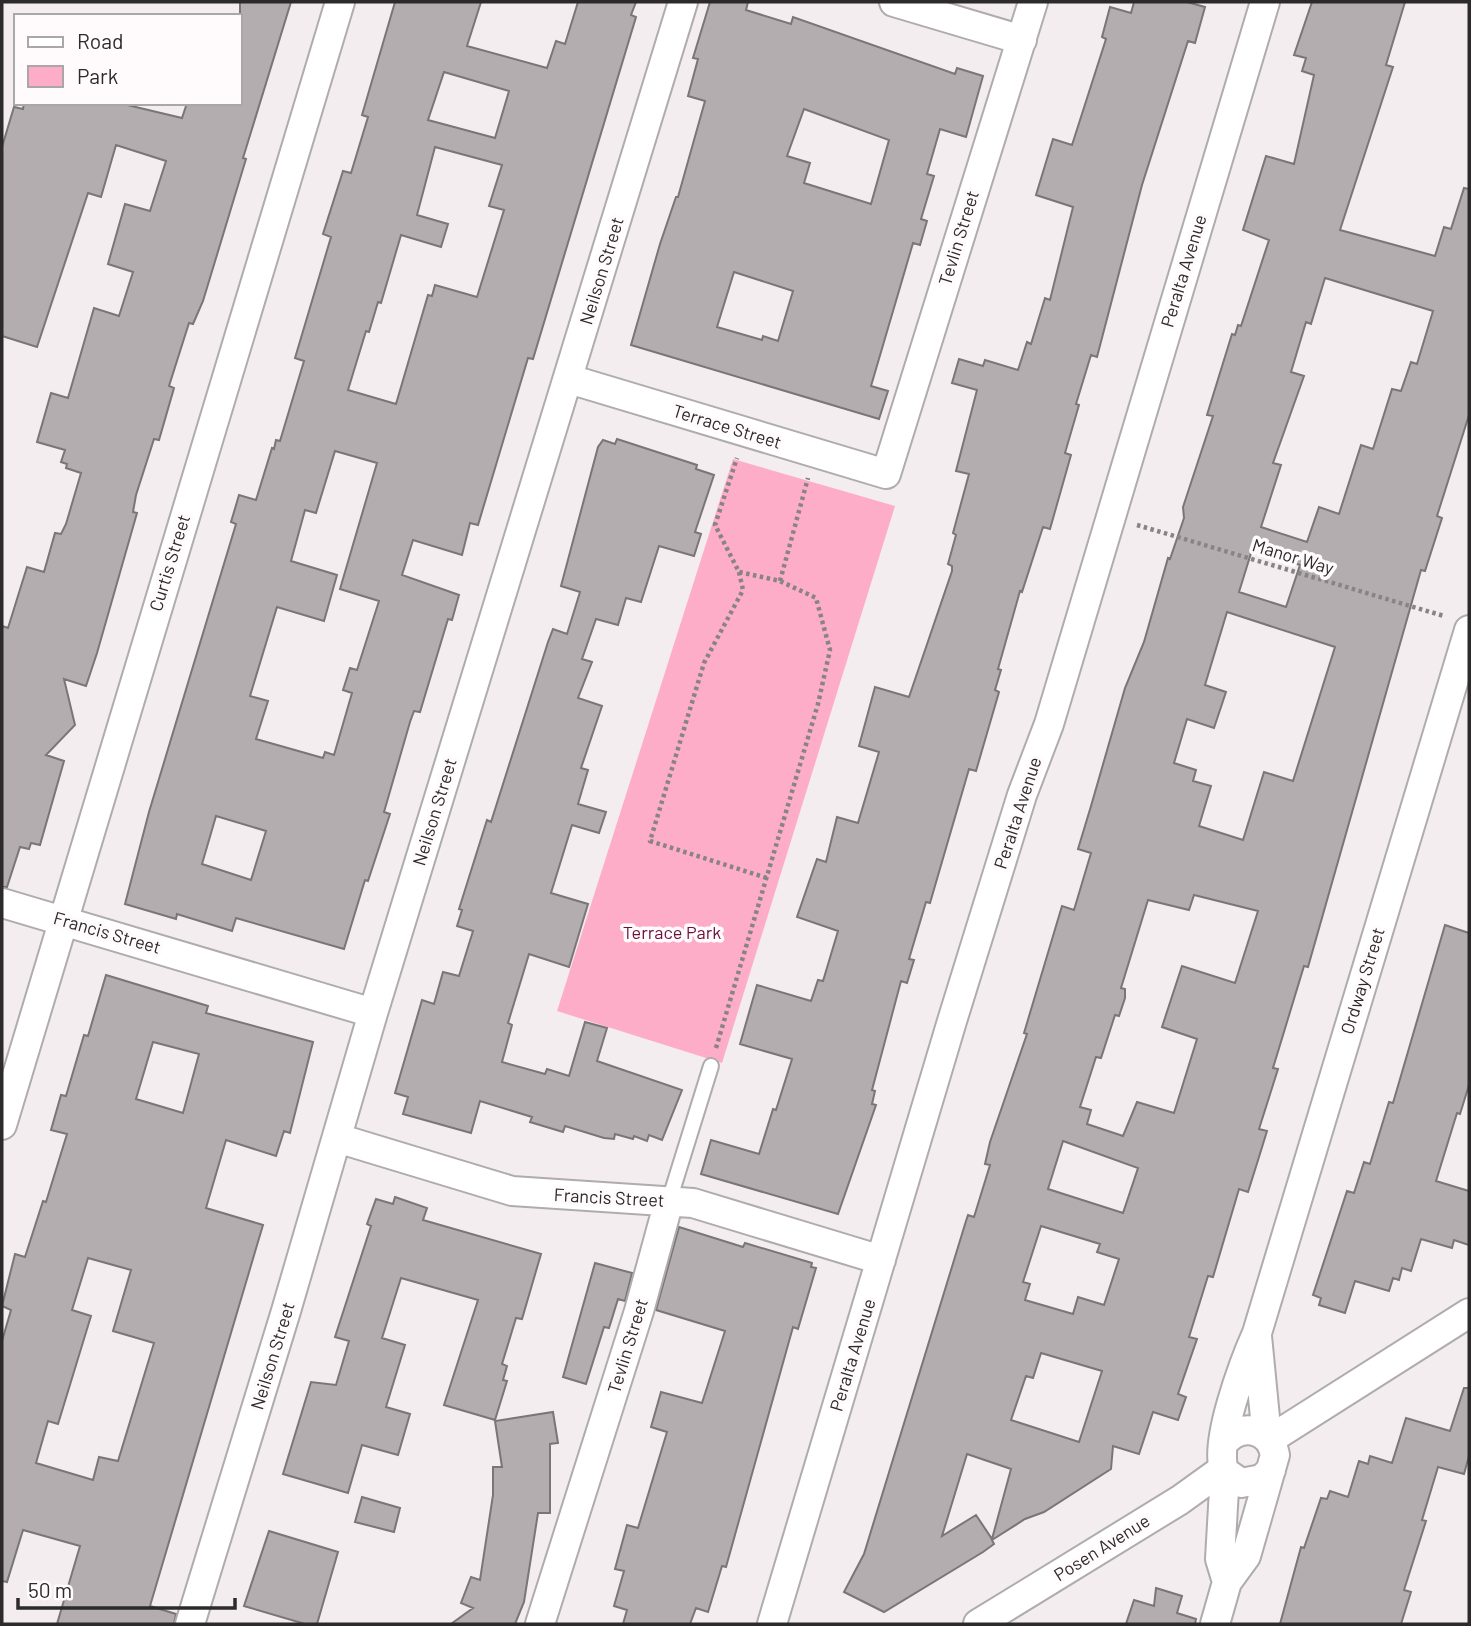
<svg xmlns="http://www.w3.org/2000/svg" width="1471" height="1626" font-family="Barlow,sans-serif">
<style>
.green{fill:#feadc8}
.building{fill:#b3adaf;stroke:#7a7576;stroke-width:2;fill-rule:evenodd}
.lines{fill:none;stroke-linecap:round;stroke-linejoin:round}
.service-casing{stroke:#b0abac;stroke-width:18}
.minor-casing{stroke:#b0abac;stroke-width:32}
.path{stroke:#888485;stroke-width:4.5;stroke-dasharray:3.5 3.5;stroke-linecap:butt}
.service{stroke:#fff;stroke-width:14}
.minor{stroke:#fff;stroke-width:28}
.labels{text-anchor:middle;stroke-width:7;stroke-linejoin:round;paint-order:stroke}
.street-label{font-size:18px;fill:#2c2a2b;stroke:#fffbfc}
.park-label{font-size:18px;fill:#6a113b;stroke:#fffbfc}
</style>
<rect width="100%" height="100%" fill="#f3edef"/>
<path class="green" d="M733 459 895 506 722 1063 557 1011Z"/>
<path class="building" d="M240 2H291L243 158 246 159 203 301 193 324 189 323 169 386 174 388 159 440 154 439 136 495 133 512 137 513 97 653 86 686 64 679 75 725 46 755 64 761 40 845 31 843 29 849 20 847 7 887H2V626L8 628 27 567 44 572 55 533 61 534 66 524 81 473 66 468 67 464 61 462 65 450 37 442 51 393 68 398 94 308 119 316 133 272 108 264 125 204 150 211 166 161 116 145 101 197 88 193 37 347 2 336V147L14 107 23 109 24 103H119L182 118 187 103H240Z
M395 2H481L467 46 547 68 556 41 565 44 578 2H636L631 15 636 17 533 359 528 358 478 525 470 523 462 555 413 540 402 575 459 595 452 620 448 619 420 712 414 711 410 722 384 812 390 814 368 881 365 880 344 949 236 918 232 931 177 914 176 919 125 904 149 812 236 524 231 522 239 495 256 500 272 448 274 449 276 440 280 441 304 361 295 358 331 237 323 234 343 171 351 173 368 117 362 115ZM444 72 509 91 495 138 428 120ZM435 147 502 165 489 206 504 210 477 297 435 285 432 296 428 295 396 404 348 390 366 331 369 332 378 302 381 303 401 235 441 247 448 224 417 215ZM335 451 377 463 340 589 379 601 357 670 350 668 343 690 352 693 334 755 325 752 323 758 256 739 268 701 250 696 277 607 324 621 337 575 291 561 305 510 316 513ZM216 816 266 831 251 880 202 864Z
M710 2H748L746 10 791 24 793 17 955 74 957 68 983 76 966 137 940 129 927 174 934 176 921 219 927 221 920 245 913 243 871 386 888 391 879 419 631 345 660 244 676 197H678L705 101 688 96 698 59 693 58ZM804 109 889 140 871 204 804 183 810 163 787 156ZM734 272 793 291 778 341 763 336 762 340 717 327Z
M1134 2H1187L1205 7 1195 43 1188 41 1142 185 1097 357 1091 355 1076 404 1079 405 1065 453 1071 455 1050 529 1043 527 1022 592 1020 591 998 669 1001 670 995 690 999 692 976 771 969 769 930 903 926 902 909 959 914 960 907 983 901 981 872 1090 875 1091 872 1104 876 1105 838 1214 701 1174 711 1140 759 1154 773 1109 776 1110 792 1059 740 1044 757 985 811 1001 818 980 823 981 838 931 797 917 817 859 826 862 837 817 858 823 879 752 859 746 875 687 909 697 952 571V566L948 564 956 535 953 533 969 474 956 471 977 390 952 383 959 359 983 366 985 360 1018 370 1027 342 1031 344 1045 298 1050 300 1073 207 1036 195 1053 139 1072 145 1106 39 1102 37 1110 7 1131 13Z
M1312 2H1405L1386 65 1393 67 1340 230 1435 256 1444 227 1451 229 1464 188 1469 189V415L1437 516 1442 518 1425 571 1421 570 1308 967 1304 966 1273 1068 1278 1069 1259 1129 1267 1131 1259 1157 1248 1192 1239 1189 1213 1277 1208 1276 1189 1337 1197 1339 1178 1394 1186 1397 1178 1420 1153 1412 1139 1454 1113 1446 1111 1469 1044 1512 1025 1519 992 1540 994 1544 983 1552 884 1612 844 1592 864 1554 966 1221 968 1215 974 1217 990 1165 985 1164 990 1142 1027 1034 1024 1033 1062 906 1074 910 1091 853 1078 849 1091 806 1125 688 1144 642 1168 558 1170 559 1184 518 1183 507 1213 416 1207 415 1232 334 1235 335 1238 325 1241 326 1269 240 1243 230 1266 156 1294 164 1314 75 1302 71 1306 58 1294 55ZM1325 278 1433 311 1417 364 1411 362 1401 391 1392 389 1373 449 1361 445 1339 514 1319 507 1307 542 1261 527 1281 465 1273 463 1304 376 1291 372 1306 322 1311 324ZM1252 550 1300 565 1286 607 1239 592ZM1227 612 1335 647 1293 781 1264 772 1243 840 1199 826 1211 786 1193 781 1196 770 1174 763 1187 719 1214 728 1226 692 1205 685ZM1194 895 1258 911 1235 983 1182 966 1162 1027 1197 1039 1174 1113 1137 1102 1123 1136 1087 1124 1091 1110 1080 1107 1096 1057 1101 1058 1115 1015 1119 1016 1125 998V989L1121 988 1148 900 1189 910ZM1063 1141 1138 1168 1123 1213 1048 1189ZM1041 1226 1100 1244 1097 1252 1119 1259 1104 1305 1078 1297 1073 1314 1025 1300 1030 1284 1023 1282ZM1041 1353 1102 1371 1079 1442 1011 1420 1026 1376 1033 1378ZM967 1454 1011 1469 992 1539 976 1515 942 1536Z
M617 439 697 465 696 469 714 475 695 532 701 534 694 556 659 546 641 602 626 598 618 625 596 619 582 659 592 662 578 698 602 706 581 768 588 770 578 804 606 812 599 833 572 825 551 893 588 904 569 967 529 954 508 1023 512 1025 502 1062 545 1074 547 1069 569 1076 585 1022 607 1028 597 1061 682 1090 662 1140 649 1135 647 1141 634 1136 633 1139 615 1134 614 1139 604 1138 565 1126 563 1132 530 1122 532 1117 480 1101 471 1133 403 1114 408 1097 395 1093 422 1000 434 1004 443 972 459 976 473 931 457 926 462 910 459 909 487 820 491 822 548 642 553 629 567 634 580 592 561 586 598 447 603 440 615 444Z
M1445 925 1469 933V1085L1460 1114 1457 1113 1436 1181 1469 1191V1245L1454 1240 1452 1248 1421 1239 1411 1271 1402 1268 1399 1280 1393 1278 1389 1291 1355 1281 1345 1313 1319 1305 1321 1298 1313 1295 1347 1191 1354 1193 1364 1162 1370 1164 1389 1102 1393 1103Z
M106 975 208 1006 206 1013 313 1042 290 1133 284 1131 276 1156 226 1140 206 1208 263 1225 150 1606 176 1614 174 1624H57L80 1546 23 1530 7 1582 2 1581V1341L11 1310 2 1306 15 1254 25 1257 43 1201 46 1202 67 1134 51 1130 61 1095 66 1096 84 1035 88 1036ZM153 1042 199 1054 183 1113 136 1099ZM88 1258 131 1270 113 1331 154 1343 118 1461 99 1457 93 1480 36 1463 48 1421 58 1424 91 1316 72 1310Z
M395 1197 427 1208 423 1220 541 1254 522 1319 516 1318 502 1364 507 1366 503 1380 507 1381 495 1420 444 1405 478 1300 401 1278 382 1338 405 1345 386 1407 410 1414 398 1455 362 1445 348 1493 283 1474 311 1382 336 1385 349 1341 335 1337 371 1226 367 1224 376 1199 393 1204Z
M679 1227 743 1247 745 1243 812 1263 811 1267 816 1268 798 1329 793 1327 726 1567 722 1566 708 1612 696 1608 690 1624H623L627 1610 614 1606 624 1571 615 1569 627 1525 638 1528 667 1432 651 1427 661 1392 702 1403 725 1331 656 1310Z
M595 1263 632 1273 625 1301 618 1299 609 1328 604 1327 586 1384 563 1377Z
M1464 1388H1469V1456L1464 1474 1438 1467 1422 1520 1426 1521 1404 1590 1411 1592 1401 1624H1280L1301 1547 1304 1548 1321 1498 1327 1499 1330 1491 1348 1497 1359 1461 1368 1464 1370 1456 1392 1463 1406 1418 1450 1431Z
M553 1412 558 1443 550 1444V1513H538L524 1602 515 1624H451L473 1608 461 1603 471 1577 480 1580 493 1495V1467H502L495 1421Z
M362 1497 400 1508 394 1532 355 1522Z
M269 1531 338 1552 317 1624H305L244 1606Z
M1156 1588 1182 1596 1177 1613 1196 1619 1195 1624H1126L1134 1600 1154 1606Z"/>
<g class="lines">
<g class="service-casing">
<path id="service" d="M669 1201 711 1066"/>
</g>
<g class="minor-casing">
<path id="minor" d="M894 2 1022 40
M569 379 886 474 1033 2
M2 903 373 1013
M2 1125 340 2
M337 1138 512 1191 693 1203 881 1260
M1257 1336 1267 1438
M1269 1440 1469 1313
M1271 1470 1262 1479 1241 1483 1225 1472C1212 1446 1245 1360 1257 1333L1469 630
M1225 1472 1220 1559 1227 1582
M190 1624 286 1311 373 1013 683 2
M540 1624 639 1311 669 1201
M772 1624 952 1021 1022 795 1049 724 1265 2
M978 1624 1180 1500 1223 1469
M1215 1624 1227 1582 1246 1556 1275 1455C1270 1427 1239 1422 1223 1444"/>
</g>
<path class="path" d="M1137 525 1444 616
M739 572 743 590 704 663 650 841 767 878
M780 581 808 478
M716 1048 818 704 830 650 816 598 780 581 739 572 715 525 737 458"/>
<use href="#service" class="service"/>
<use href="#minor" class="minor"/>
</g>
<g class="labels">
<g class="street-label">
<text transform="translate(959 238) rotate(-73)" y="6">Tevlin Street</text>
<text transform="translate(602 271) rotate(-73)" y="6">Neilson Street</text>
<text transform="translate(1184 271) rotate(-73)" y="6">Peralta Avenue</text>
<text transform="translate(727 427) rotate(17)" y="6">Terrace Street</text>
<text transform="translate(1293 557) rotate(17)" y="6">Manor Way</text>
<text transform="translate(170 563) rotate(-73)" y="6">Curtis Street</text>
<text transform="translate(435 812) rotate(-73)" y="6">Neilson Street</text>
<text transform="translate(1018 813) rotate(-72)" y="6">Peralta Avenue</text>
<text transform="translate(107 933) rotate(16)" y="6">Francis Street</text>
<text transform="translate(1363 981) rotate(-73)" y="6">Ordway Street</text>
<text transform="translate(609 1198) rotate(3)" y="6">Francis Street</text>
<text transform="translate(628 1346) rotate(-73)" y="6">Tevlin Street</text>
<text transform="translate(853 1355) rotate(-73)" y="6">Peralta Avenue</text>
<text transform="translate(273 1356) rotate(-73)" y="6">Neilson Street</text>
<text transform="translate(1102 1548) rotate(-32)" y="6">Posen Avenue</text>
</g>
<g class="park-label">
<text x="672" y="939">Terrace Park</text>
</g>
</g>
<rect width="1471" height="1626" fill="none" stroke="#2c2a2b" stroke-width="7"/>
<rect x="14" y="14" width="228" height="91" fill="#fffbfc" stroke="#aba7a8" stroke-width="2"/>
<rect x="28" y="37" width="35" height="10" fill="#ffffff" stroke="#aba7a8" stroke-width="2"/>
<text x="77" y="49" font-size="21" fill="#2c2a2b">Road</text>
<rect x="28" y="66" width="35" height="21" fill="#feadc8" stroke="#aba7a8" stroke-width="2"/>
<text x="77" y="84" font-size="21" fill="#2c2a2b">Park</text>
<path d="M18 1598v10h217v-10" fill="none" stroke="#2c2a2b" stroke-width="3.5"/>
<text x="28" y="1598" font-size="21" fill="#2c2a2b" stroke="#fffbfc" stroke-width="5" paint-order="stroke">50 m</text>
</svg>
